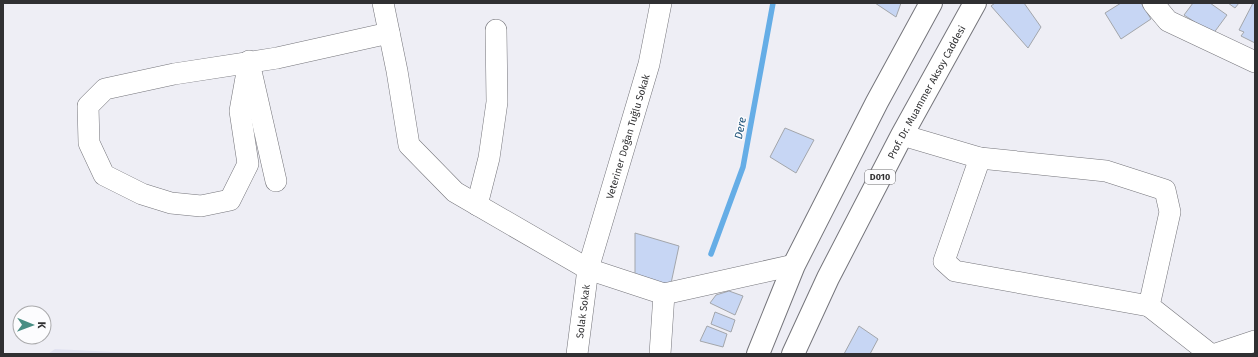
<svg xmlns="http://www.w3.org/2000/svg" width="1258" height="357" font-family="'Fira Sans',sans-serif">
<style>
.built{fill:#e1e2f0}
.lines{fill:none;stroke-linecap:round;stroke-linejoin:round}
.stream{stroke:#65ade6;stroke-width:5.5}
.building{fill:#c7d6f4;stroke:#a3a6ab}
.minor-casing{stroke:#75757b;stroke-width:22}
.highway-casing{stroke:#75757b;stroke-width:24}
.minor{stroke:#fff;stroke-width:21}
.highway{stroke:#fff;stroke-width:22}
.labels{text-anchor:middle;stroke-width:3;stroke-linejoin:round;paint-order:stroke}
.shield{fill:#fcfcfe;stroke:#6d6d6f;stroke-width:1}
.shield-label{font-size:9px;font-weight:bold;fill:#303032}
.street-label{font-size:10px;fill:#303032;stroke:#fcfcfe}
.water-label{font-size:11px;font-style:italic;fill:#21557b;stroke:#fcfcfe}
</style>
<rect width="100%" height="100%" fill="#eeeef5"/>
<path class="built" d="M55 349 114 352 174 354H48Z"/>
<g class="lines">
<path class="stream" d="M711 254 743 167 773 3"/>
</g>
<path class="building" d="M875 3H901L896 17Z
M995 3H1024L1041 27 1028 48 991 6Z
M1121 3H1141L1151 19 1121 39 1105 13Z
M1193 3H1210L1227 15 1213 34 1184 15Z
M1228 3H1239L1235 8Z
M1253 3H1255V43L1241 36 1244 32 1239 30Z
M785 128 814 140 796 173 770 157Z
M635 233 679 246 670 288 635 275Z
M729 291 743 296 735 315 710 303 716 295Z
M715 312 735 320 731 332 711 324Z
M707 326 727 334 723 347 700 341Z
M859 326 878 339 870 354H844Z"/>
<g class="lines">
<g class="minor-casing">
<g id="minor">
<path d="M383 3 397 71 409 145 455 192 588 269 664 294 794 265"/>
<path d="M1153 3 1168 21 1255 62"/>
<path d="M249 61 240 111 248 164 230 200 201 206 171 203 142 194 104 175 89 143 88 106 105 89 174 74 277 58 389 33"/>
<path d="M251 71 276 181"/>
<path d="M902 135 980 158 1106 171 1165 190 1170 212 1149 306 1210 354"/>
<path d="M980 158 944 261 955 271 1149 306"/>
<path d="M477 205 489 158 497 102 496 30"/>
<path id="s1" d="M577 354 588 269 649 64 661 3"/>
<path d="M660 354 664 294"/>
<path d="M1216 354 1255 341"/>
</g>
</g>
<g class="highway-casing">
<g id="highway">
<path d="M758 354 794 265 877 102 931 3"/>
<path id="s2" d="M793 354 828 278 902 135 975 3"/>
</g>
</g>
<use href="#minor" class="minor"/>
<use href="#highway" class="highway"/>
</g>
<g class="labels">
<rect class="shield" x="865" y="170" width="30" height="14" rx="3"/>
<g class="shield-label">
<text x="880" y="180">D010</text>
</g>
<g class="street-label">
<text dy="4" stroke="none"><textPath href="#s2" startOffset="294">Prof. Dr. Muammer Aksoy Caddesi</textPath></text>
<text dy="4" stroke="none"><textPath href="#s1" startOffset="224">Veteriner Doğan Tuğlu Sokak</textPath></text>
<text dy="4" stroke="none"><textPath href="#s1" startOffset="43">Solak Sokak</textPath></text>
</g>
<g class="water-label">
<text transform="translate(740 128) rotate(-79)" y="4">Dere</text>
</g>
</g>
<rect width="1258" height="357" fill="none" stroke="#303032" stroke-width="8"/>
<g transform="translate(32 325) rotate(91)"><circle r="19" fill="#fcfcfe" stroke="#aaaaac"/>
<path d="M0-3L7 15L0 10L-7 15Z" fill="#488e84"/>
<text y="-6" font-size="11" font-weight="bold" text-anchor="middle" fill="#303032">K</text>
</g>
</svg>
